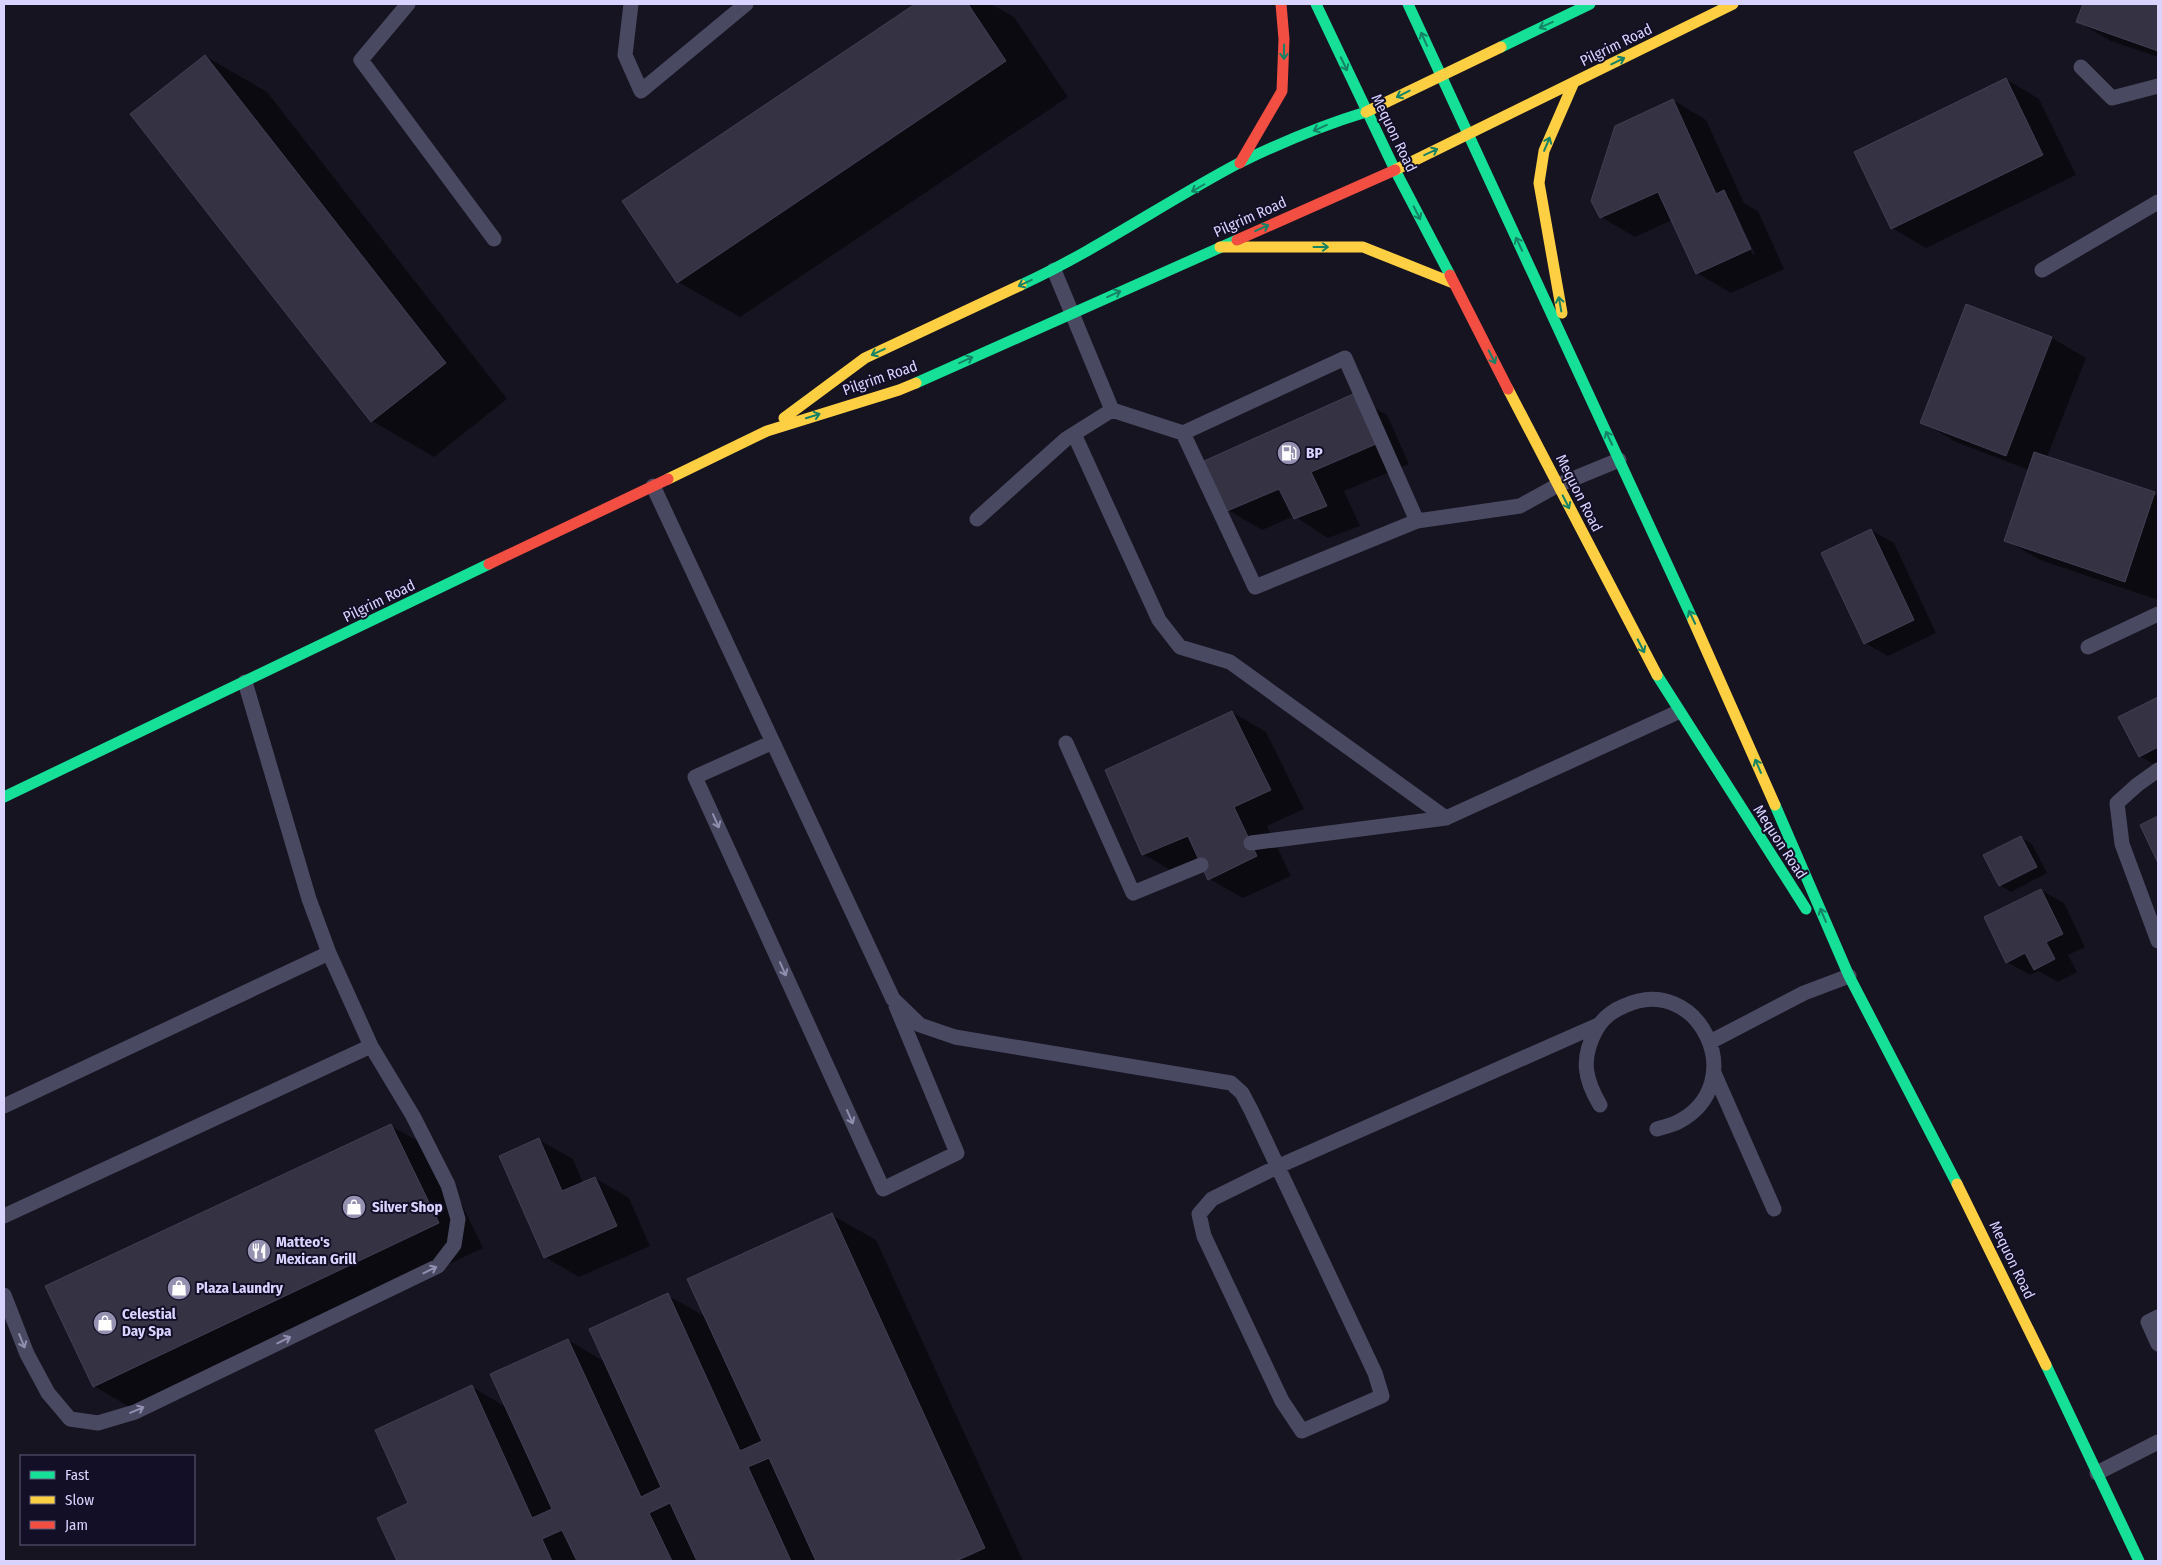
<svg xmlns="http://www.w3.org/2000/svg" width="2162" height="1565" font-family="'Fira Sans Condensed',sans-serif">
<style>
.shadow{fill:#0007;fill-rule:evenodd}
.building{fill:#343243;stroke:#433f54}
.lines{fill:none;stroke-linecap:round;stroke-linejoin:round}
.lane{stroke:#4a4962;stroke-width:15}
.fast{stroke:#16e098;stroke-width:11}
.slow{stroke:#ffcf43;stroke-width:11}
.jam{stroke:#f24e42;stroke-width:11}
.oneway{stroke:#158265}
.oneway2{stroke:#928eb0}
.labels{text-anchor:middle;stroke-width:4;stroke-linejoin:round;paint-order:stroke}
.street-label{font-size:15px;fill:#d9d4ff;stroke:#130f26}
.poi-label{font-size:15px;font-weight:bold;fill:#d9d4ff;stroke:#130f26;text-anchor:start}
</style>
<rect width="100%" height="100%" fill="#161421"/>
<path class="shadow" d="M918 4H991L1014 17 1068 97 740 317 678 282 624 201Z
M2084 4H2158V57L2111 41 2078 22Z
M205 56 267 92 507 399 434 457 372 421Z
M2006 79 2039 99 2076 175 1926 248 1892 228Z
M1673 100 1706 120 1744 203 1758 211 1784 269 1731 293 1697 273 1672 220 1635 237 1601 217ZM1728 200H1730L1755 254 1753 255Z
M1967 306 2052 338 2086 358 2047 457 2158 496V600L2040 560 2006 540 2029 470 1956 442 1922 422Z
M1353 396 1387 415 1409 464 1344 491 1360 526 1328 538 1294 516 1262 530 1228 510Z
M1871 530 1894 543 1936 633 1888 656 1865 643Z
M2158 698V767L2140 756 2120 717Z
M1232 712 1266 732 1304 809 1267 826 1291 876 1243 898 1209 879 1202 863 1177 874 1143 854Z
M2021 837 2032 844 2047 873 2011 892 2000 885Z
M2041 890 2064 903 2085 947 2068 955 2077 972 2058 982 2038 971 2030 975 2007 962Z
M391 1126 436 1151 483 1248 138 1412 94 1386Z
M539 1140 573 1159 583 1183 595 1178 629 1198 650 1246 579 1277 545 1257Z
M832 1215 876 1240 1023 1561H398L378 1518 410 1504 472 1387 506 1407 568 1340 605 1362 667 1295 706 1317Z"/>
<path class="building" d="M915 4H968L1006 61 677 283 622 201Z
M2083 4H2158V51L2076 22Z
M205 55 446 363 371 422 130 114Z
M2006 78 2043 155 1891 229 1854 152Z
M1673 99 1716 194 1724 190 1751 249 1696 274 1658 192 1600 218 1591 201 1615 126Z
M1966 304 2052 337 2006 456 1920 423Z
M1353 394 1376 444 1311 472 1327 506 1294 519 1279 489 1227 511 1204 461Z
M2034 452 2155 492 2125 582 2004 541Z
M1871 529 1914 620 1864 644 1821 553Z
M2158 697V747L2139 757 2118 717Z
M1232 711 1271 790 1234 807 1257 856 1208 880 1188 836 1142 855 1105 770Z
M2158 816V863L2140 825Z
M2021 836 2037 867 1999 886 1983 855Z
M2041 889 2063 934 2046 942 2055 959 2034 970 2025 953 2006 963 1984 917Z
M391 1124 439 1223 93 1387 45 1286Z
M539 1138 562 1191 595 1177 617 1226 544 1258 499 1156Z
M832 1213 985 1548 956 1561H816L769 1458 748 1467 791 1561H697L670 1503 649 1513 672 1561H577L562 1530 542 1539 552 1561H397L377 1518 408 1503 375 1430 472 1385 532 1518 552 1509 490 1374 568 1339 641 1497 661 1487 589 1329 668 1293 740 1451 762 1441 687 1279Z"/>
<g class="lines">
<path class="lane" d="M408 4 361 60 494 239
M631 4 625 55 641 91 746 4
M2081 67 2112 98 2158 86
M1054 270 1112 410 1183 433 1345 358 1417 521
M2042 270 2158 202
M1183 433 1255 587 1417 521 1520 506 1558 485 1619 460
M1074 434 1159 620 1180 647 1230 662 1446 818
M653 486 893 999 920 1025 955 1037 1231 1083 1242 1093 1251 1110 1375 1373 1382 1396 1302 1431 1282 1401 1204 1236 1199 1214 1212 1199 1279 1166 1598 1025
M977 519 1066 439 1112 410
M2088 647 2158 614
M773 742 695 777 883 1189 957 1153 896 1006
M1066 743 1133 893 1201 865
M2158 770 2137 785 2117 803 2122 844 2158 941
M1251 843 1446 818 1678 712
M1710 1042 1804 993 1849 976
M1714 1073 1774 1209
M1600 1105C1584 1078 1581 1058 1596 1030 1602 1019 1612 1011 1624 1006 1698 971 1753 1083 1678 1122 1672 1125 1664 1127 1657 1129
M4 1106 329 953
M4 1216 371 1046 329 953 309 899 245 682
M4 1295 27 1354 48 1393 70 1419 98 1423 135 1412 438 1266 454 1245 458 1219 448 1185 413 1116 371 1046
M2158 1317 2148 1322 2158 1344
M2097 1473 2158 1442"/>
<path class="fast" d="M1316 4 1395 170 1450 275
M1408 4 1693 620
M1501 47 1590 4
M1021 285C1097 250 1165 202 1239 163 1280 143 1323 125 1366 112
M916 383 1237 240
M1657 675 1806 909
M4 797 489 564
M1775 805 1849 976 1957 1184
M2046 1365 2139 1561"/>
<path class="slow" d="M1366 112 1501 47
M1395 170 1733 4
M1220 247H1363L1453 283
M1562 313 1539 183 1544 151 1574 82
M1508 389 1657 675
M784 418 865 358 1021 285
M668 479 767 431 899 390 916 383
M1693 620 1775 805
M1957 1184 2046 1365"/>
<path class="jam" d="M1240 163 1282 91 1284 39 1281 4
M1237 240 1395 170
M1450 275 1508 389
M489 564 668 479"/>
</g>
<defs><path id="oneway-shaft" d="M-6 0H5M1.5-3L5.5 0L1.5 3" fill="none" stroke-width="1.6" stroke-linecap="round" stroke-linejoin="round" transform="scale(1.25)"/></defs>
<g class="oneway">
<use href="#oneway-shaft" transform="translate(1546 25) rotate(155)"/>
<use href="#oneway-shaft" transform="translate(1424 39) rotate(-114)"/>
<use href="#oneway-shaft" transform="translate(1284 52) rotate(91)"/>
<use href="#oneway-shaft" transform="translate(1618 61) rotate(-26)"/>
<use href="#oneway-shaft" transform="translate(1344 64) rotate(65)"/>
<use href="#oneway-shaft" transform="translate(1403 94) rotate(153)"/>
<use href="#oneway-shaft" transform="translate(1320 128) rotate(156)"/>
<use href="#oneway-shaft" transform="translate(1547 144) rotate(-67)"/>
<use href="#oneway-shaft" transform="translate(1431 152) rotate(-25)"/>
<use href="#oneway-shaft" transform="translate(1198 188) rotate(150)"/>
<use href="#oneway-shaft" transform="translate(1417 213) rotate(63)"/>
<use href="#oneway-shaft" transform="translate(1262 228) rotate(-24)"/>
<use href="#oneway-shaft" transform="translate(1519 244) rotate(-115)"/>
<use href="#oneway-shaft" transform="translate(1321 247)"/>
<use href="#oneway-shaft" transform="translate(1025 283) rotate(155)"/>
<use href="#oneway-shaft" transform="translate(1114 294) rotate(-24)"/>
<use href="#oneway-shaft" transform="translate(1560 304) rotate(-100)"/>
<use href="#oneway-shaft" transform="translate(878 352) rotate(155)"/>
<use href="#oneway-shaft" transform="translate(1492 357) rotate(63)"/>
<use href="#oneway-shaft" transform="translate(966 360) rotate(-24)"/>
<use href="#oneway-shaft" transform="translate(813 416) rotate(-17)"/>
<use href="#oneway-shaft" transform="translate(1609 438) rotate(-115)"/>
<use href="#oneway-shaft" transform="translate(1566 502) rotate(63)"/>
<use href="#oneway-shaft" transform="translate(1692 617) rotate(-115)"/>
<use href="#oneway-shaft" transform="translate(1641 646) rotate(63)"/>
<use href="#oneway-shaft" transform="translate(1758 766) rotate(-113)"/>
<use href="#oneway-shaft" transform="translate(1823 915) rotate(-113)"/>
</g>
<g class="oneway2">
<use href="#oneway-shaft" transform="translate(716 821) rotate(66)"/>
<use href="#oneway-shaft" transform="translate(783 969) rotate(66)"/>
<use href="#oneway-shaft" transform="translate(850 1117) rotate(66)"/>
<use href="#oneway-shaft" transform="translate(430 1270) rotate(-26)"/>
<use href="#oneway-shaft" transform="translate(284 1340) rotate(-26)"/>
<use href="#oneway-shaft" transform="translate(22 1341) rotate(68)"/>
<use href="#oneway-shaft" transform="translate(137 1410) rotate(-23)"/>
</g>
<defs>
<g id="fuel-disc" transform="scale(1.25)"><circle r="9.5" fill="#9591b1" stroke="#130f26"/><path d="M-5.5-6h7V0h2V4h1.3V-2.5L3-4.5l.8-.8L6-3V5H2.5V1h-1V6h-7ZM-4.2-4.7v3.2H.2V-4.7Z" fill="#fff"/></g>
<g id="shop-disc" transform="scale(1.25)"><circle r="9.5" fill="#9591b1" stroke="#130f26"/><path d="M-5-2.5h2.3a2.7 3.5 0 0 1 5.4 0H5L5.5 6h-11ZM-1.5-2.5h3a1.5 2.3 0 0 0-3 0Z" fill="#fff"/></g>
<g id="restaurant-disc" transform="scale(1.25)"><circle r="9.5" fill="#9591b1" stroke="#130f26"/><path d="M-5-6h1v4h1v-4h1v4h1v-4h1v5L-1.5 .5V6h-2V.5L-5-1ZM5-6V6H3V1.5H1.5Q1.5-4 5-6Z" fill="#fff"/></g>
</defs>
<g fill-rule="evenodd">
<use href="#fuel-disc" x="1289" y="453"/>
<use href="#shop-disc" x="354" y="1207"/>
<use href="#restaurant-disc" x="259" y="1251"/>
<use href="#shop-disc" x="179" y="1288"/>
<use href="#shop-disc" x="105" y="1323"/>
</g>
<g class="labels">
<g class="street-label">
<text transform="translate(1616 45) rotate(-26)" y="5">Pilgrim Road</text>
<text transform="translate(1394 133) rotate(64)" y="5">Mequon Road</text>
<text transform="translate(1250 217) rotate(-24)" y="5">Pilgrim Road</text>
<text transform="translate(880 378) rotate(-19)" y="5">Pilgrim Road</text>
<text transform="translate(1579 493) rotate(63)" y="5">Mequon Road</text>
<text transform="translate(379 601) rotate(-26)" y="5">Pilgrim Road</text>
<text transform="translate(1780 842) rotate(57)" y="5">Mequon Road</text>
<text transform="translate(2012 1260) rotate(64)" y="5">Mequon Road</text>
</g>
<g class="poi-label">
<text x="1306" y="458">BP</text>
<text x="372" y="1212">Silver Shop</text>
<text x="276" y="1247">Matteo's<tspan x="276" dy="17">Mexican Grill</tspan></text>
<text x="196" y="1293">Plaza Laundry</text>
<text x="122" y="1319">Celestial<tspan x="122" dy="17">Day Spa</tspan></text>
</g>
</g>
<rect width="2162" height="1565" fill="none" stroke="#d9d4ff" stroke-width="10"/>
<rect x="20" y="1455" width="175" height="90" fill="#130f26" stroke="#625e7d"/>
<rect x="30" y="1471" width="25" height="8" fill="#16e098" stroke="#625e7d"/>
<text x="65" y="1480" font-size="15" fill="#d9d4ff">Fast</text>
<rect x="30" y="1496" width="25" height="8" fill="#ffcf43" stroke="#625e7d"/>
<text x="65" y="1505" font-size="15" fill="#d9d4ff">Slow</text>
<rect x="30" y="1521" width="25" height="8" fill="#f24e42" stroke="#625e7d"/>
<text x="65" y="1530" font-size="15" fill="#d9d4ff">Jam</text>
</svg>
